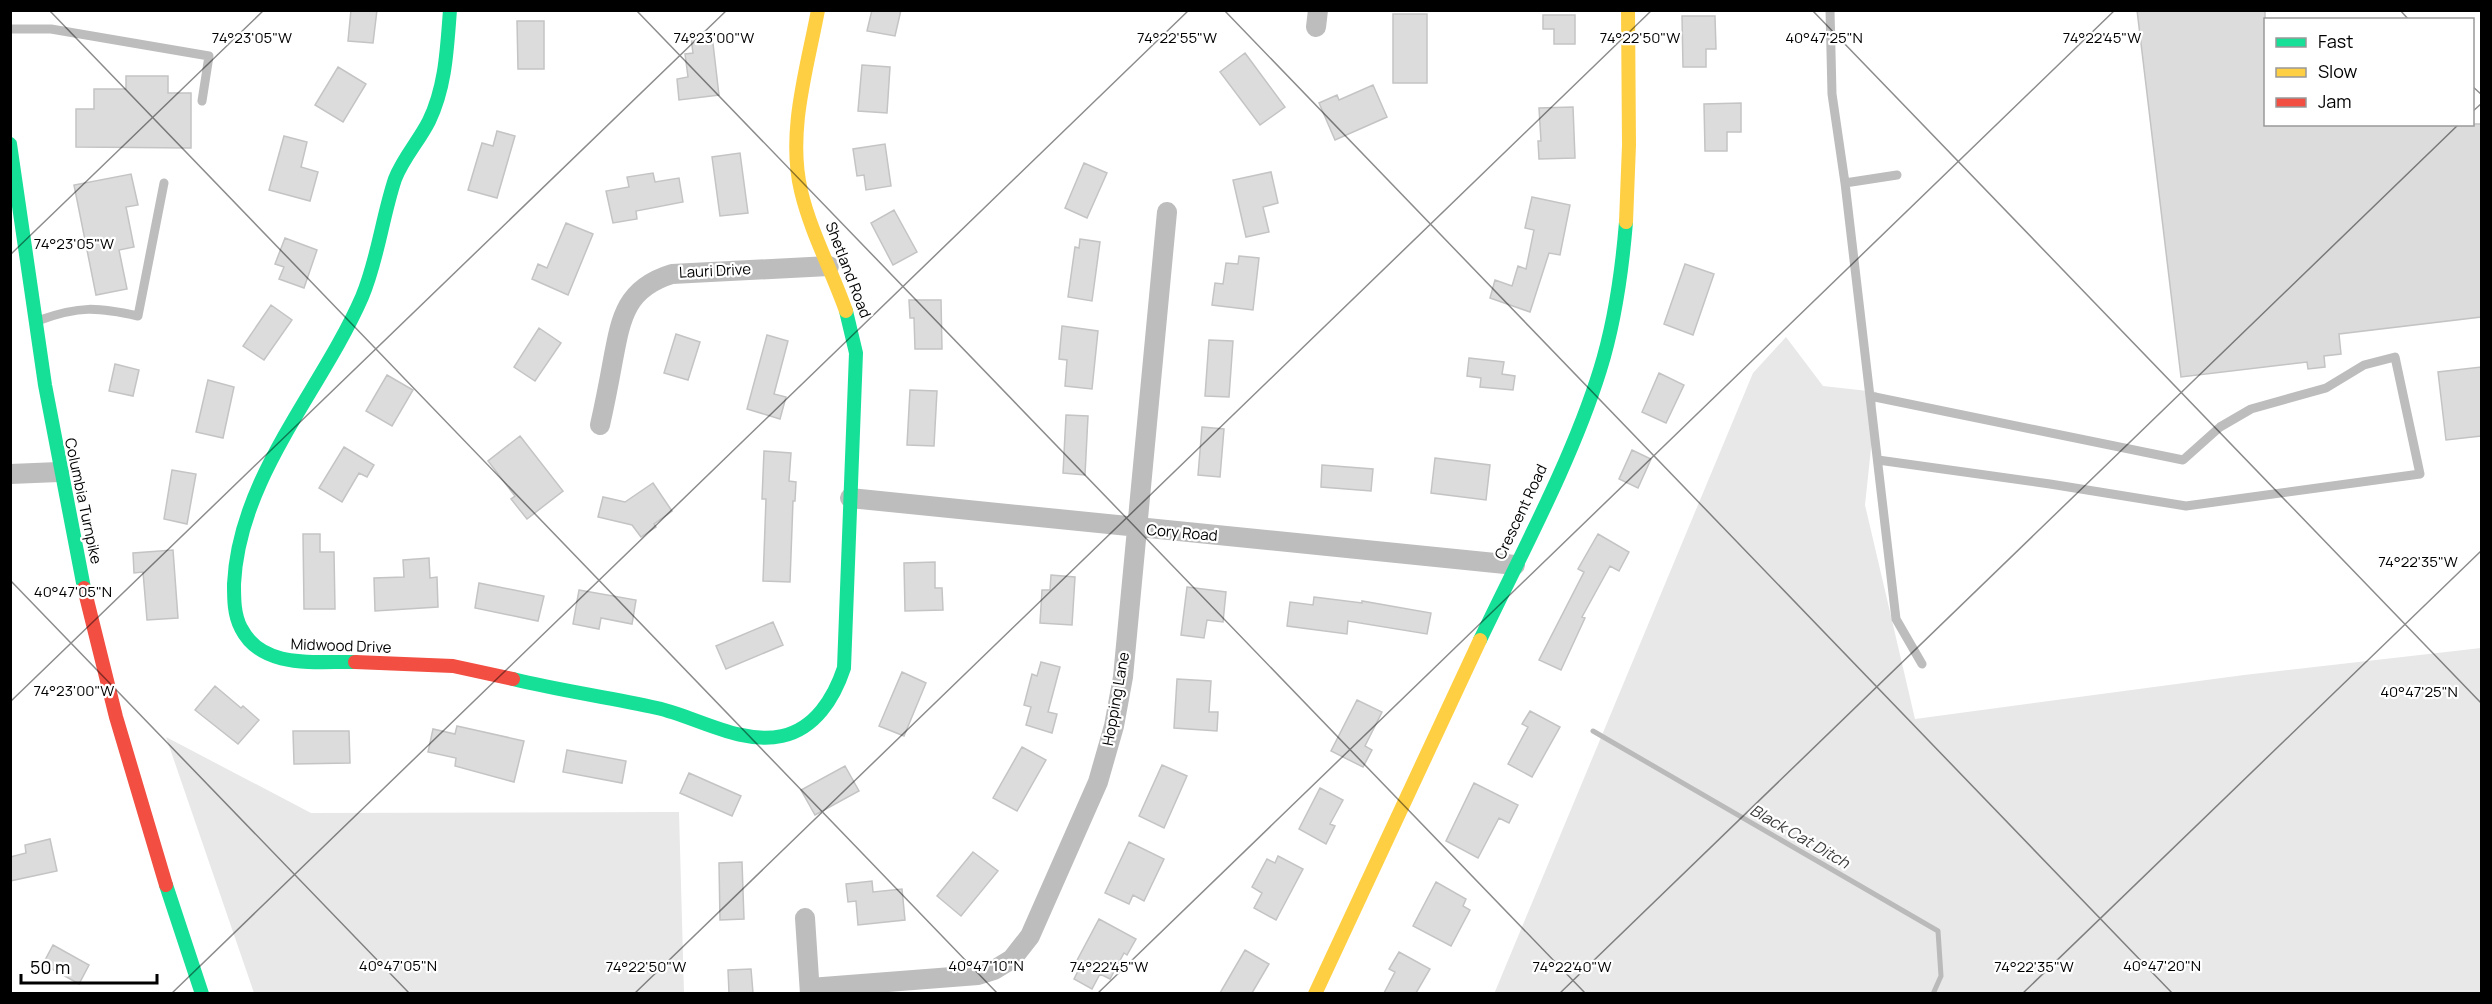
<svg xmlns="http://www.w3.org/2000/svg" width="2492" height="1004" font-family="Manrope,sans-serif">
<style>
.green{fill:#e8e8e8}
.lines{fill:none;stroke-linecap:round;stroke-linejoin:round}
.stream{stroke:#bababa;stroke-width:5}
.building{fill:#dcdcdc;stroke:#c4c4c4;stroke-width:1.5}
.lane{stroke:#bdbdbd;stroke-width:9}
.street{stroke:#bdbdbd;stroke-width:20}
.fast{stroke:#16e098;stroke-width:14}
.slow{stroke:#ffcf43;stroke-width:14}
.jam{stroke:#f24e42;stroke-width:14}
.ticks{fill:none;stroke:#000;stroke-width:1.5;stroke-opacity:0.45}
.labels{text-anchor:middle;stroke-width:4.5;stroke-linejoin:round;paint-order:stroke}
.street-label{font-size:15px;fill:#000;stroke:#fff}
.water-label{font-size:16px;font-style:italic;fill:#3e3e3e;stroke:#fff}
.ticks-label{font-size:15px;text-anchor:middle;fill:#000;stroke:#fff;stroke-width:4.5;stroke-linejoin:round;paint-order:stroke}
</style>
<rect width="100%" height="100%" fill="#fff"/>
<path class="green" d="M1786 337 1823 386 1877 392 1865 505 1915 719 2244 675 2481 648V993L1494 994 1753 373Z
M166 737 311 813 679 812 684 993H254Z"/>
<g class="lines">
<path class="stream" d="M1593 731 1938 931 1941 976 1933 994"/>
</g>
<path class="building" d="M351 10H377L373 43 348 41Z
M872 10H901L895 36 867 31Z
M2137 10H2265V124H2481V317L2339 334 2341 354 2324 356 2325 367 2308 369 2307 362 2181 377Z
M1393 14H1427V83H1393Z
M1543 15H1575V44H1554V29H1543Z
M1682 16H1715L1716 49H1706V67H1683Z
M517 21H544V69H518Z
M712 35 719 95 679 100 677 79 688 77 685 54 693 53 691 38Z
M1245 53 1285 107 1260 125 1220 72Z
M862 65 890 67 887 113 858 111Z
M338 67 366 84 343 122 315 105Z
M126 76H168V93H191V148L76 147V109H94V89H126Z
M1373 85 1387 117 1335 140 1319 103 1337 95 1339 100Z
M1741 103V132H1727V151H1705L1704 104Z
M1573 107 1575 158 1539 159 1538 141H1541L1539 108Z
M497 131 515 136 497 198 468 190 482 143 493 146Z
M284 136 307 142 301 167 318 172 310 201 269 190Z
M885 144 891 186 866 190 864 175 857 176 853 149Z
M740 153 748 213 720 216 712 157Z
M1084 163 1107 173 1087 218 1065 208Z
M1271 172 1278 203 1263 207 1269 232 1246 237 1233 180Z
M653 173 655 182 679 178 683 202 636 211 637 219 613 223 606 191 629 187 627 177Z
M131 174 138 205 126 207 134 247 119 250 127 289 96 295 74 185Z
M1532 197 1570 205 1560 255 1549 253 1530 312 1490 298 1495 280 1512 286 1518 266 1526 269 1534 230 1525 228Z
M894 210 917 252 893 265 871 223Z
M566 223 593 234 568 295 532 279 538 264 547 268Z
M285 238 317 250 304 288 279 279 284 267 275 264Z
M1080 239 1100 242 1092 301 1068 297 1075 247 1079 248Z
M1239 256 1259 258 1253 310 1212 305 1215 283 1223 284 1226 263 1238 264Z
M1685 264 1714 274 1693 335 1664 324Z
M909 300H941L942 349H915L914 318H910Z
M271 305 292 320 264 360 243 346Z
M1062 326 1098 331 1092 389 1065 386 1067 360 1059 359Z
M539 328 561 343 535 381 514 367Z
M676 334 700 342 688 380 664 373Z
M767 335 788 341 774 394 786 397 780 419 747 409Z
M1209 340 1233 341 1229 397 1205 396Z
M1469 358 1504 362 1502 374 1515 376 1513 390 1480 387 1481 378 1467 376Z
M115 364 139 370 133 396 109 391Z
M2481 367V436L2446 440 2438 372Z
M1659 373 1684 385 1666 423 1642 412Z
M387 375 413 390 392 426 366 411Z
M208 380 234 387 223 438 196 432Z
M910 390 937 391 934 446 907 445Z
M1066 415 1088 416 1085 475 1063 473Z
M1202 427 1224 429 1220 477 1198 475Z
M520 436 563 491 527 519 511 499 515 496 488 461Z
M344 447 374 465 367 477 359 473 342 502 319 488Z
M1632 450 1651 459 1638 488 1619 479Z
M764 451 791 453 789 481 796 482 795 501H793L790 582 763 581 766 499H762Z
M1435 458 1490 465 1486 500 1431 493Z
M1322 465 1373 469 1371 491 1321 487Z
M172 470 196 474 187 524 164 519Z
M653 483 672 511 654 524 656 527 641 537 632 525 598 517 603 497 625 502Z
M303 534H320V552H334L335 609H304Z
M1598 534 1629 552 1619 571 1610 566 1582 617 1585 618 1561 670 1539 660 1584 572 1578 569Z
M173 550 178 618 147 620 143 572 134 573 133 553Z
M429 558 430 578 437 577 438 607 375 611 374 578 404 577 403 560Z
M935 562V588H942L943 610 905 611 904 563Z
M1051 575 1075 577 1072 625 1040 623 1042 590H1050Z
M479 583 544 596 538 621 475 608Z
M1187 587 1226 592 1223 622 1207 620 1204 638 1181 635Z
M579 590 636 600 632 624 601 618 599 629 573 624Z
M1314 597 1362 603V601L1431 613 1427 634 1348 621 1347 634 1287 626 1290 602 1313 605Z
M773 622 783 645 726 669 716 646Z
M1041 662 1060 667 1048 712 1057 714 1052 733 1026 725 1031 707 1024 705 1032 674 1037 676Z
M902 672 926 683 904 736 879 726Z
M1177 679 1211 681 1209 712H1218L1217 731 1174 728Z
M215 686 241 708 243 706 259 720 238 744 195 710Z
M1357 700 1382 712 1365 746 1372 750 1363 767 1331 751Z
M1530 711 1560 727 1532 777 1508 764 1528 727 1522 724Z
M457 726 524 741 514 782 455 766 456 758 428 752 433 729 455 734Z
M293 731H349L350 763 294 764Z
M1022 747 1046 760 1017 811 993 798Z
M567 750 626 761 622 783 563 772Z
M1162 765 1187 776 1164 828 1139 816Z
M845 766 859 791 815 815 801 790Z
M689 773 741 796 732 816 680 793Z
M1474 783 1518 805 1509 823 1499 818 1478 858 1446 841Z
M1320 788 1343 800 1330 824 1335 826 1326 844 1299 829Z
M50 839 57 871 10 881V857L26 853 25 845Z
M1129 842 1164 859 1144 901 1133 895 1129 904 1105 893Z
M973 852 998 871 961 916 937 896Z
M1278 856 1303 869 1276 920 1254 908 1262 893 1252 887 1267 859 1275 863Z
M742 862 744 919 720 920 719 863Z
M872 881 873 892 902 889 905 920 858 925 856 901 848 902 846 884Z
M1436 882 1466 899 1463 906 1470 910 1451 946 1413 926Z
M1099 919 1136 939 1127 955 1124 953 1110 979 1100 974 1092 989 1074 979 1079 969 1074 966Z
M53 945 89 965 79 984 43 964Z
M1245 950 1269 964 1252 993H1220Z
M1399 952 1430 969 1416 993H1384L1395 972 1389 969Z
M751 969 753 993H729L728 970Z"/>
<g class="lines">
<path class="lane" d="M1830 10 1832 94 1845 183 1896 619 1922 664
M10 29H51L209 56 202 101
M1845 183 1897 175
M40 320C79 306 97 307 138 316L164 183
M1870 396 2183 460 2220 427 2251 409 2326 388 2364 365 2395 357 2420 474 2186 506 2050 484 1878 460"/>
<path class="street" d="M1316 27 1318 10
M600 425C605 403 609 382 613 360 621 317 626 288 672 274L829 266
M10 474 59 472
M850 498 1515 565
M805 918 810 994
M810 988 978 975 994 970 1012 959 1030 936 1098 782 1114 726 1123 677 1167 212"/>
<path class="fast" d="M10 144 45 385 84 588
M1480 640C1521 554 1572 460 1600 370 1615 322 1622 271 1626 222
M355 662C317 661 262 670 241 628 234 615 234 599 234 584 239 477 321 391 362 297 378 259 382 218 395 179 403 158 419 141 429 121 446 86 447 47 450 10
M513 679C561 691 609 697 657 708 697 717 740 745 782 736 815 729 834 698 844 668L856 353 846 311
M166 885 202 994"/>
<path class="slow" d="M818 10C807 69 787 132 801 191 811 233 832 271 846 311
M1626 222 1629 145 1628 10
M1315 994 1480 640"/>
<path class="jam" d="M84 588 116 717 166 885
M355 662 453 666 513 679"/>
</g>
<path class="ticks" d="M49 10 998 994M636 10 1586 994M1224 10 2173 994M1812 10 2482 704M2400 10 2409 20M2472 86 2482 95M2472 112 2482 103M10 255 264 10M10 580 410 994M10 702 727 10M171 994 1189 10M634 994 1652 10M1097 994 2115 10M1559 994 2459 124M2022 994 2482 550"/>
<g class="labels">
<g class="street-label">
<text transform="translate(848 270) rotate(69)" y="5">Shetland Road</text>
<text transform="translate(715 271) rotate(-3)" y="5">Lauri Drive</text>
<text transform="translate(83 501) rotate(78)" y="5">Columbia Turnpike</text>
<text transform="translate(1521 512) rotate(-65)" y="5">Crescent Road</text>
<text transform="translate(1182 533) rotate(5)" y="5">Cory Road</text>
<text transform="translate(341 646) rotate(2)" y="5">Midwood Drive</text>
<text transform="translate(1116 699) rotate(-80)" y="5">Hopping Lane</text>
</g>
<g class="water-label">
<text transform="translate(1800 836) rotate(30)" y="6">Black Cat Ditch</text>
</g>
</g>
<g class="ticks-label">
<text x="252" y="43">74°23'05"W</text>
<text x="714" y="43">74°23'00"W</text>
<text x="1177" y="43">74°22'55"W</text>
<text x="1640" y="43">74°22'50"W</text>
<text x="2102" y="43">74°22'45"W</text>
<text x="1824" y="43">40°47'25"N</text>
<text x="74" y="249">74°23'05"W</text>
<text x="2418" y="567">74°22'35"W</text>
<text x="73" y="597">40°47'05"N</text>
<text x="74" y="696">74°23'00"W</text>
<text x="2419" y="697">40°47'25"N</text>
<text x="398" y="971">40°47'05"N</text>
<text x="986" y="971">40°47'10"N</text>
<text x="2162" y="971">40°47'20"N</text>
<text x="646" y="972">74°22'50"W</text>
<text x="1109" y="972">74°22'45"W</text>
<text x="1572" y="972">74°22'40"W</text>
<text x="2034" y="972">74°22'35"W</text>
</g>
<rect width="2492" height="1004" fill="none" stroke="#000000" stroke-width="24"/>
<rect x="2264" y="18" width="210" height="108" fill="#ffffff" stroke="#999999" stroke-width="1.5"/>
<rect x="2276" y="38" width="30" height="9" fill="#16e098" stroke="#999999" stroke-width="1.5"/>
<text x="2318" y="48" font-size="18" fill="#000000">Fast</text>
<rect x="2276" y="68" width="30" height="9" fill="#ffcf43" stroke="#999999" stroke-width="1.5"/>
<text x="2318" y="78" font-size="18" fill="#000000">Slow</text>
<rect x="2276" y="98" width="30" height="9" fill="#f24e42" stroke="#999999" stroke-width="1.5"/>
<text x="2318" y="108" font-size="18" fill="#000000">Jam</text>
<path d="M21 974v9h136v-9" fill="none" stroke="#000000" stroke-width="3"/>
<text x="30" y="974" font-size="18" fill="#000000" stroke="#ffffff" stroke-width="4.5" paint-order="stroke">50 m</text>
</svg>
